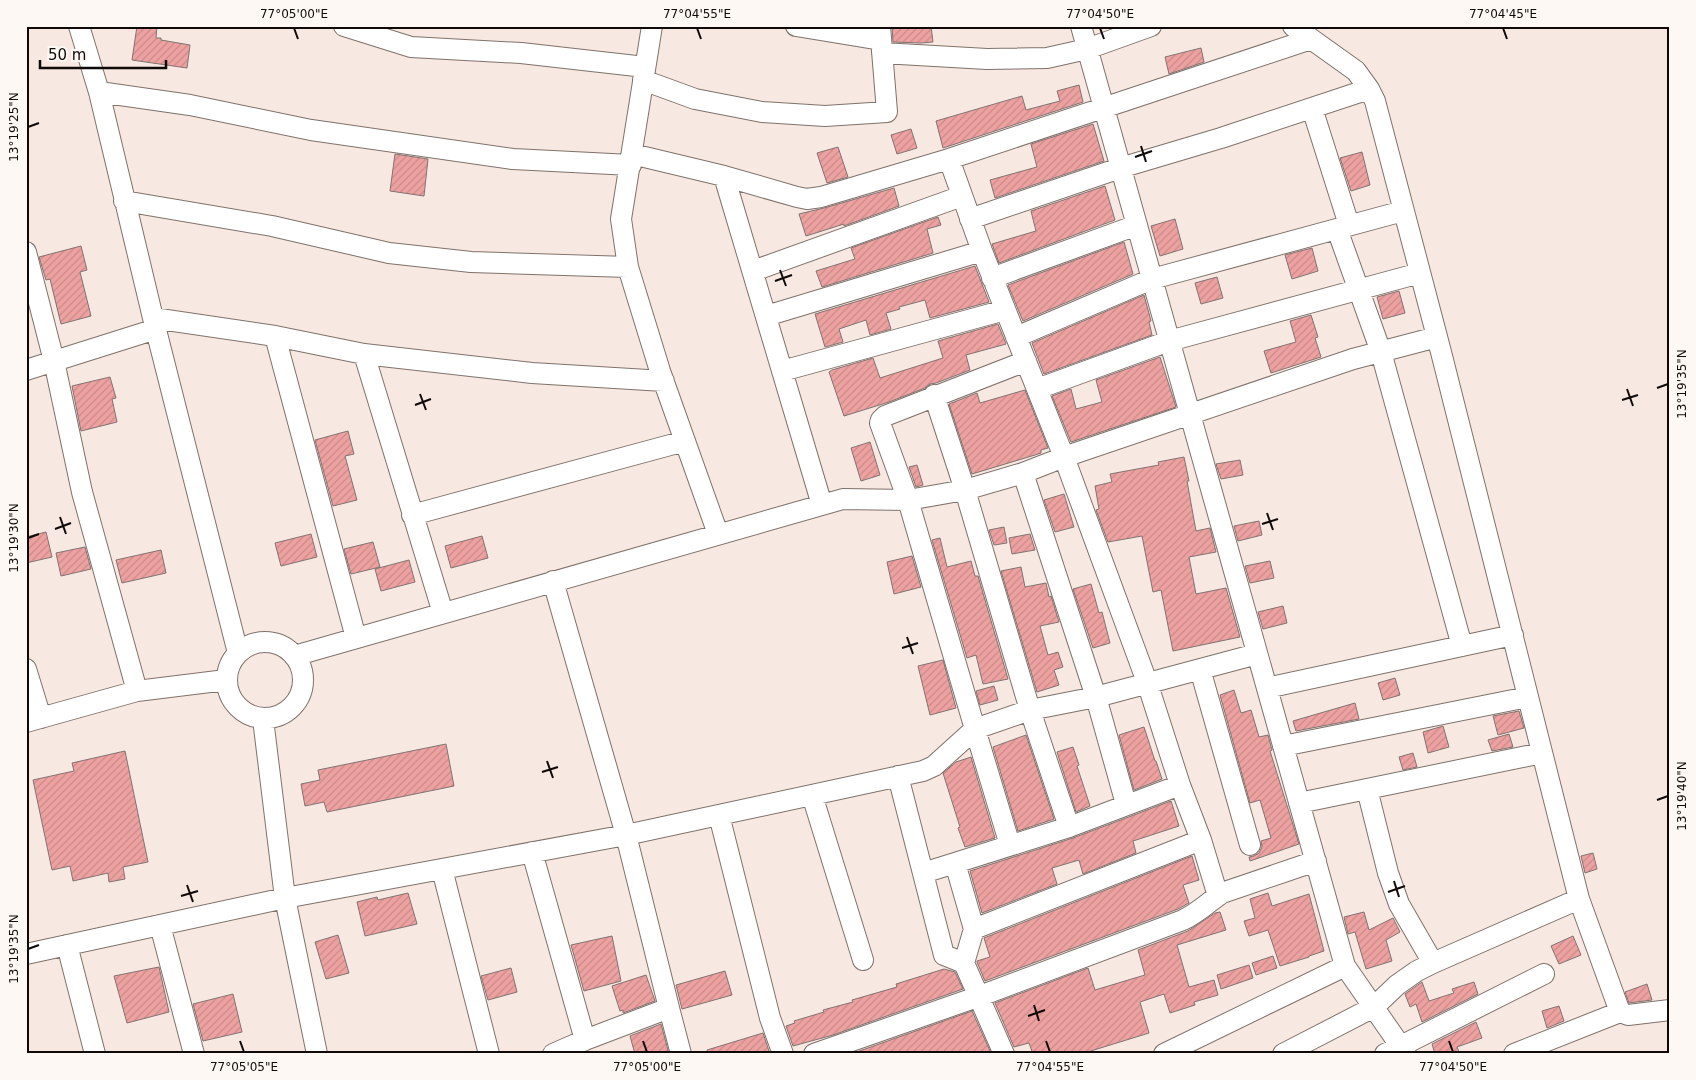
<svg xmlns="http://www.w3.org/2000/svg" width="1696" height="1080" font-family="'DejaVu Sans',sans-serif">
<style>
.building{fill:url(#building-hatch);stroke:#827272}
.lines{fill:none;stroke-linecap:round;stroke-linejoin:round}
.minor-casing{stroke:#7f726b;stroke-width:22}
.minor{stroke:#fff;stroke-width:20}
.ticks{fill:none;stroke:#0f0a08;stroke-width:2}
.neatline{fill:none;stroke:#0f0a08;stroke-width:2}
.ticks-label{font-size:12px;text-anchor:middle;fill:#0f0a08}
</style>
<defs>
<pattern id="building-hatch" width="6" height="6" patternUnits="userSpaceOnUse" patternTransform="scale(1.25)"><rect width="6" height="6" fill="#eda2a1"/><path d="M-1 1l2-2M0 6l6-6M5 7l2-2" fill="none" stroke="#ca8a89"/></pattern>
</defs>
<rect width="100%" height="100%" fill="#f7e8e1"/>
<path class="building" d="M137 26H157L156 38H161V40L190 45 187 68 132 60Z
M892 26H931L933 42 921 43 893 42Z
M1201 48 1204 62 1169 74 1165 57Z
M1079 85 1083 102 943 148 936 121 1022 96 1026 110 1060 101 1057 91Z
M1093 124 1104 161 995 198 990 180 1037 167 1031 144Z
M911 129 917 148 897 154 891 135Z
M838 147 848 177 827 183 817 153Z
M1362 152 1370 185 1351 191 1340 158Z
M395 154 428 159 424 196 390 191Z
M1105 186 1115 220 999 263 992 244 1036 231 1031 211Z
M894 188 899 206 844 226V224L806 236 799 214 824 208Z
M938 217 941 225 927 229 933 253 822 287 816 271 855 259 851 248Z
M1175 219 1183 249 1160 256 1151 226Z
M1124 242 1133 274 1023 321 1008 285Z
M81 246 87 270 80 272 91 316 61 324 50 279 46 280 39 257Z
M1312 248 1318 271 1292 279 1285 255Z
M975 266 989 302 930 318 925 300 899 307 900 309 886 313 891 329 870 335 866 320 839 329 843 342 825 347 815 314Z
M1217 277 1223 298 1201 304 1195 283Z
M1399 291 1405 313 1383 319 1377 297Z
M1144 295 1151 321 1149 322 1152 335 1044 374 1032 343Z
M1311 315 1318 337 1315 338 1321 357 1271 373 1264 351 1296 342 1290 321Z
M998 324 1006 344 966 355 970 370 936 383 930 384 925 388 889 402 844 416 829 372 832 370 873 358 880 378 943 358 938 341Z
M1160 357 1176 407 1071 442 1052 396 1071 389 1076 409 1102 402 1096 380Z
M110 377 116 398 112 399 117 422 81 431 72 386Z
M1025 390 1048 448 1041 450V453L1035 455 972 474 949 404 977 393 980 403Z
M348 431 354 454 345 456 357 500 333 506 315 440Z
M870 442 880 475 861 481 851 448Z
M1184 457 1189 481H1187L1196 531 1210 528 1216 552 1189 557 1196 594 1226 588 1240 637 1173 651 1161 590 1153 592 1142 536 1108 542 1096 510 1099 509 1095 486 1112 482 1110 474 1159 465 1158 462Z
M1240 460 1243 475 1221 479 1216 464Z
M917 465 923 485 916 487 909 467Z
M1064 494 1074 527 1055 532 1044 500Z
M1259 521 1262 535 1238 541 1234 526Z
M1004 527 1007 543 994 545 989 530Z
M46 532 52 557 26 563V537Z
M311 534 317 557 281 566 275 543Z
M1030 534 1035 550 1012 554 1009 538Z
M482 536 488 558 451 568 445 546Z
M940 538 947 567 971 561 975 576H978L1008 679 983 684 976 655 967 658 932 540Z
M373 542 380 567 351 574 344 549Z
M85 547 91 569 61 576 56 553Z
M161 550 166 573 122 583 116 560Z
M912 556 921 587 894 594 887 562Z
M409 560 415 582 381 591 375 569Z
M1270 561 1274 578 1250 583 1245 566Z
M1021 567 1025 587 1046 583 1049 597 1051 596 1059 622 1040 626 1048 655 1058 652 1063 667 1054 670 1059 685 1037 692 1001 571Z
M1091 584 1099 613 1102 612 1110 643 1093 648 1073 589Z
M1283 606 1287 623 1263 629 1258 612Z
M943 660 956 708 930 715 918 666Z
M1395 678 1400 695 1383 700 1378 683Z
M994 686 998 700 980 705 976 691Z
M1234 690 1241 713 1251 710 1259 737 1268 735 1272 750 1270 751 1299 844 1250 861 1249 857 1254 856 1259 853 1262 847 1261 841 1271 838 1260 800 1250 803 1220 695Z
M1355 703 1359 719 1296 731 1293 721Z
M1519 711 1524 728 1498 735 1493 716Z
M1443 726 1449 747 1428 753 1423 732Z
M1144 727 1155 761H1156L1162 779 1134 790 1119 735Z
M1509 734 1513 747 1492 751 1488 740Z
M1026 735 1054 819 1018 831 993 747Z
M446 744 454 786 327 812 324 802 305 806 301 784 320 780 318 770Z
M1073 747 1079 765 1077 766 1090 806 1076 812 1057 752Z
M125 751 148 862 123 867 125 879 109 882 108 873 73 881 70 866 52 870 33 780 74 771 72 763Z
M1413 753 1417 767 1403 770 1399 757Z
M971 757 995 838 965 847 958 828 960 827 943 773 956 762Z
M1171 801 1179 826 1133 841 1136 853 1083 874 1079 860 1052 868 1057 884 982 913 970 871 1073 838Z
M1593 853 1597 869 1585 873 1581 856Z
M1192 856 1199 880 1183 885 1189 903 1187 904 1178 909 985 981 977 962V961L990 957 984 938Z
M408 893 417 924 365 936 357 902 377 897 378 900Z
M1268 893 1272 906 1309 894 1324 951 1309 956V957L1280 966 1268 930 1249 936 1244 921 1255 918 1250 899Z
M1220 912 1226 930 1177 945 1189 987 1214 980 1218 995 1194 1002 1195 1005 1170 1013 1164 994 1140 1002 1149 1033 1081 1054H1033L1029 1043 1014 1047 995 1003 1088 968 1095 990 1145 975 1138 950 1188 931 1215 913Z
M1364 912 1369 930 1393 918 1400 932 1386 940 1392 961 1366 969 1355 932 1348 934 1344 917Z
M338 935 349 973 326 979 315 942Z
M612 936 621 981 584 991 571 945Z
M1573 936 1581 955 1559 964 1551 946Z
M1273 956 1277 968 1256 975 1252 963Z
M1249 965 1253 978 1221 989 1217 975Z
M159 967 169 1012 127 1023 114 976Z
M511 968 517 992 488 1000 481 976Z
M944 969 955 972 963 989 833 1035 793 1046 786 1026 795 1023 794 1021 824 1012 823 1010 853 1002 852 1000 897 987 896 984Z
M725 971 732 995 682 1009 676 985Z
M646 975 655 1001 623 1013V1010L620 1011 612 986Z
M1422 982 1429 1001 1454 993 1452 989 1474 982 1478 994 1422 1022 1416 1004 1410 1007 1405 994Z
M1647 984 1652 1000 1629 1003 1625 992Z
M233 994 242 1032 203 1041 193 1004Z
M1559 1006 1564 1021 1547 1028 1542 1011Z
M972 1011 991 1053 851 1054Z
M1476 1022 1482 1038 1457 1047 1460 1054H1435L1432 1044Z
M661 1024 669 1054H635L630 1036Z
M763 1033 770 1054H708L707 1050Z"/>
<g class="lines">
<g class="minor-casing">
<path id="minor" d="M79 26 99 92 153 318 238 653
M344 26 411 47 521 53 645 67
M652 26 621 219 628 267 660 371 718 534
M796 26 881 40
M1081 26 1345 966 1406 1054
M1293 26 1356 71 1369 89 1375 101 1441 352 1579 899 1620 1012 1628 1015 1670 1010
M882 53 987 59 1047 58 1087 49 1151 26
M643 80 695 99 762 112 825 116 887 112 880 26
M99 92 190 105 311 130 513 159 631 165
M1312 108 1349 225
M632 154 724 176 797 197 807 199 821 197 949 159 1311 39
M949 159 982 251 1064 457 1147 682 1180 785 1201 840 1218 896
M724 176 822 505
M124 201 272 226 389 253 471 262 628 267
M970 219 1120 168 1221 138 1369 89
M1337 229 1381 352 1462 646
M26 252 54 361 82 492 137 691
M753 271 962 196
M992 278 1137 225
M766 316 982 251
M153 318 275 336 364 354 532 373 664 381
M275 336 356 638
M1016 337 1152 279 1403 211
M364 354 443 613
M26 370 156 329
M782 371 1005 310
M1037 389 1169 341 1420 273
M934 395 965 490 1030 710 1069 827
M1023 473 1096 697 1126 804
M412 515 685 441
M227 680a38 38 0 1 1 76 0a38 38 0 1 1-76 0Z
M294 656 843 499 908 500 965 490 1023 473 1064 457 1353 359 1437 337
M26 669 41 718
M1200 669 1250 845
M1267 688 1513 635
M263 719 285 898 317 1054
M26 722 137 691 226 680
M1283 746 1528 697
M898 776 944 955 964 963
M1367 789 1388 873 1399 904 1433 963
M812 795 863 960
M1299 803 1542 753
M719 815 770 1018 783 1054
M1010 845 975 729 908 500 880 423 881 420 885 416 1026 361
M532 852 585 1040
M955 863 1069 827 1180 785
M442 869 489 1054
M923 873 955 863 974 929 964 963 1004 1054
M160 925 194 1054
M974 929 1201 840
M67 945 95 1054
M26 954 285 898 626 835 923 771 934 766 975 729 1030 710 1096 697 1257 654
M669 1008 681 1054
M553 1054 585 1040 669 1008 626 835 553 581
M814 1054 980 996 1183 920C1198 913 1209 902 1222 893L1316 861
M1164 1054 1345 966
M1283 1054 1374 1007 1397 985 1417 971 1433 963 1579 899
M1385 1054 1544 974
M1514 1054 1620 1012"/>
</g>
<use href="#minor" class="minor"/>
</g>
<path class="ticks" d="M294 28 298 39M697 28 701 39M1100 28 1104 39M1503 28 1507 39M28 127 39 123M1141 146 1146 162M1135 157 1152 151M780 270 786 286M775 281 792 275M1657 388 1668 384M1627 389 1633 406M420 394 426 410M1622 400 1638 395M415 405 431 399M1267 513 1273 530M60 517 66 534M1262 524 1278 519M55 529 71 523M28 538 39 534M907 637 913 654M902 648 918 643M547 761 553 778M542 772 558 767M1657 800 1668 796M1394 881 1399 897M187 885 193 902M1388 892 1405 886M181 896 198 891M28 949 39 945M1034 1005 1039 1021M1028 1016 1045 1010M240 1041 244 1052M643 1041 647 1052M1046 1041 1050 1052M1449 1041 1453 1052"/>
<rect width="1696" height="1080" fill="none" stroke="#fef8f4" stroke-width="55"/>
<path d="M40 60v8h126v-8" fill="none" stroke="#0f0a08" stroke-width="2.5"/>
<text x="48" y="60" font-size="15" fill="#0f0a08" stroke="#fef8f4" stroke-width="4" paint-order="stroke">50 m</text>
<rect x="28" y="28" width="1640" height="1024" class="neatline"/>
<g class="ticks-label">
<text x="294" y="18">77°05'00"E</text>
<text x="697" y="18">77°04'55"E</text>
<text x="1100" y="18">77°04'50"E</text>
<text x="1503" y="18">77°04'45"E</text>
<text transform="translate(14 127) rotate(-90)" y="4">13°19'25"N</text>
<text transform="translate(1682 384) rotate(-90)" y="4">13°19'35"N</text>
<text transform="translate(14 538) rotate(-90)" y="4">13°19'30"N</text>
<text transform="translate(1682 796) rotate(-90)" y="4">13°19'40"N</text>
<text transform="translate(14 949) rotate(-90)" y="4">13°19'35"N</text>
<text x="244" y="1071">77°05'05"E</text>
<text x="647" y="1071">77°05'00"E</text>
<text x="1050" y="1071">77°04'55"E</text>
<text x="1453" y="1071">77°04'50"E</text>
</g>
</svg>
